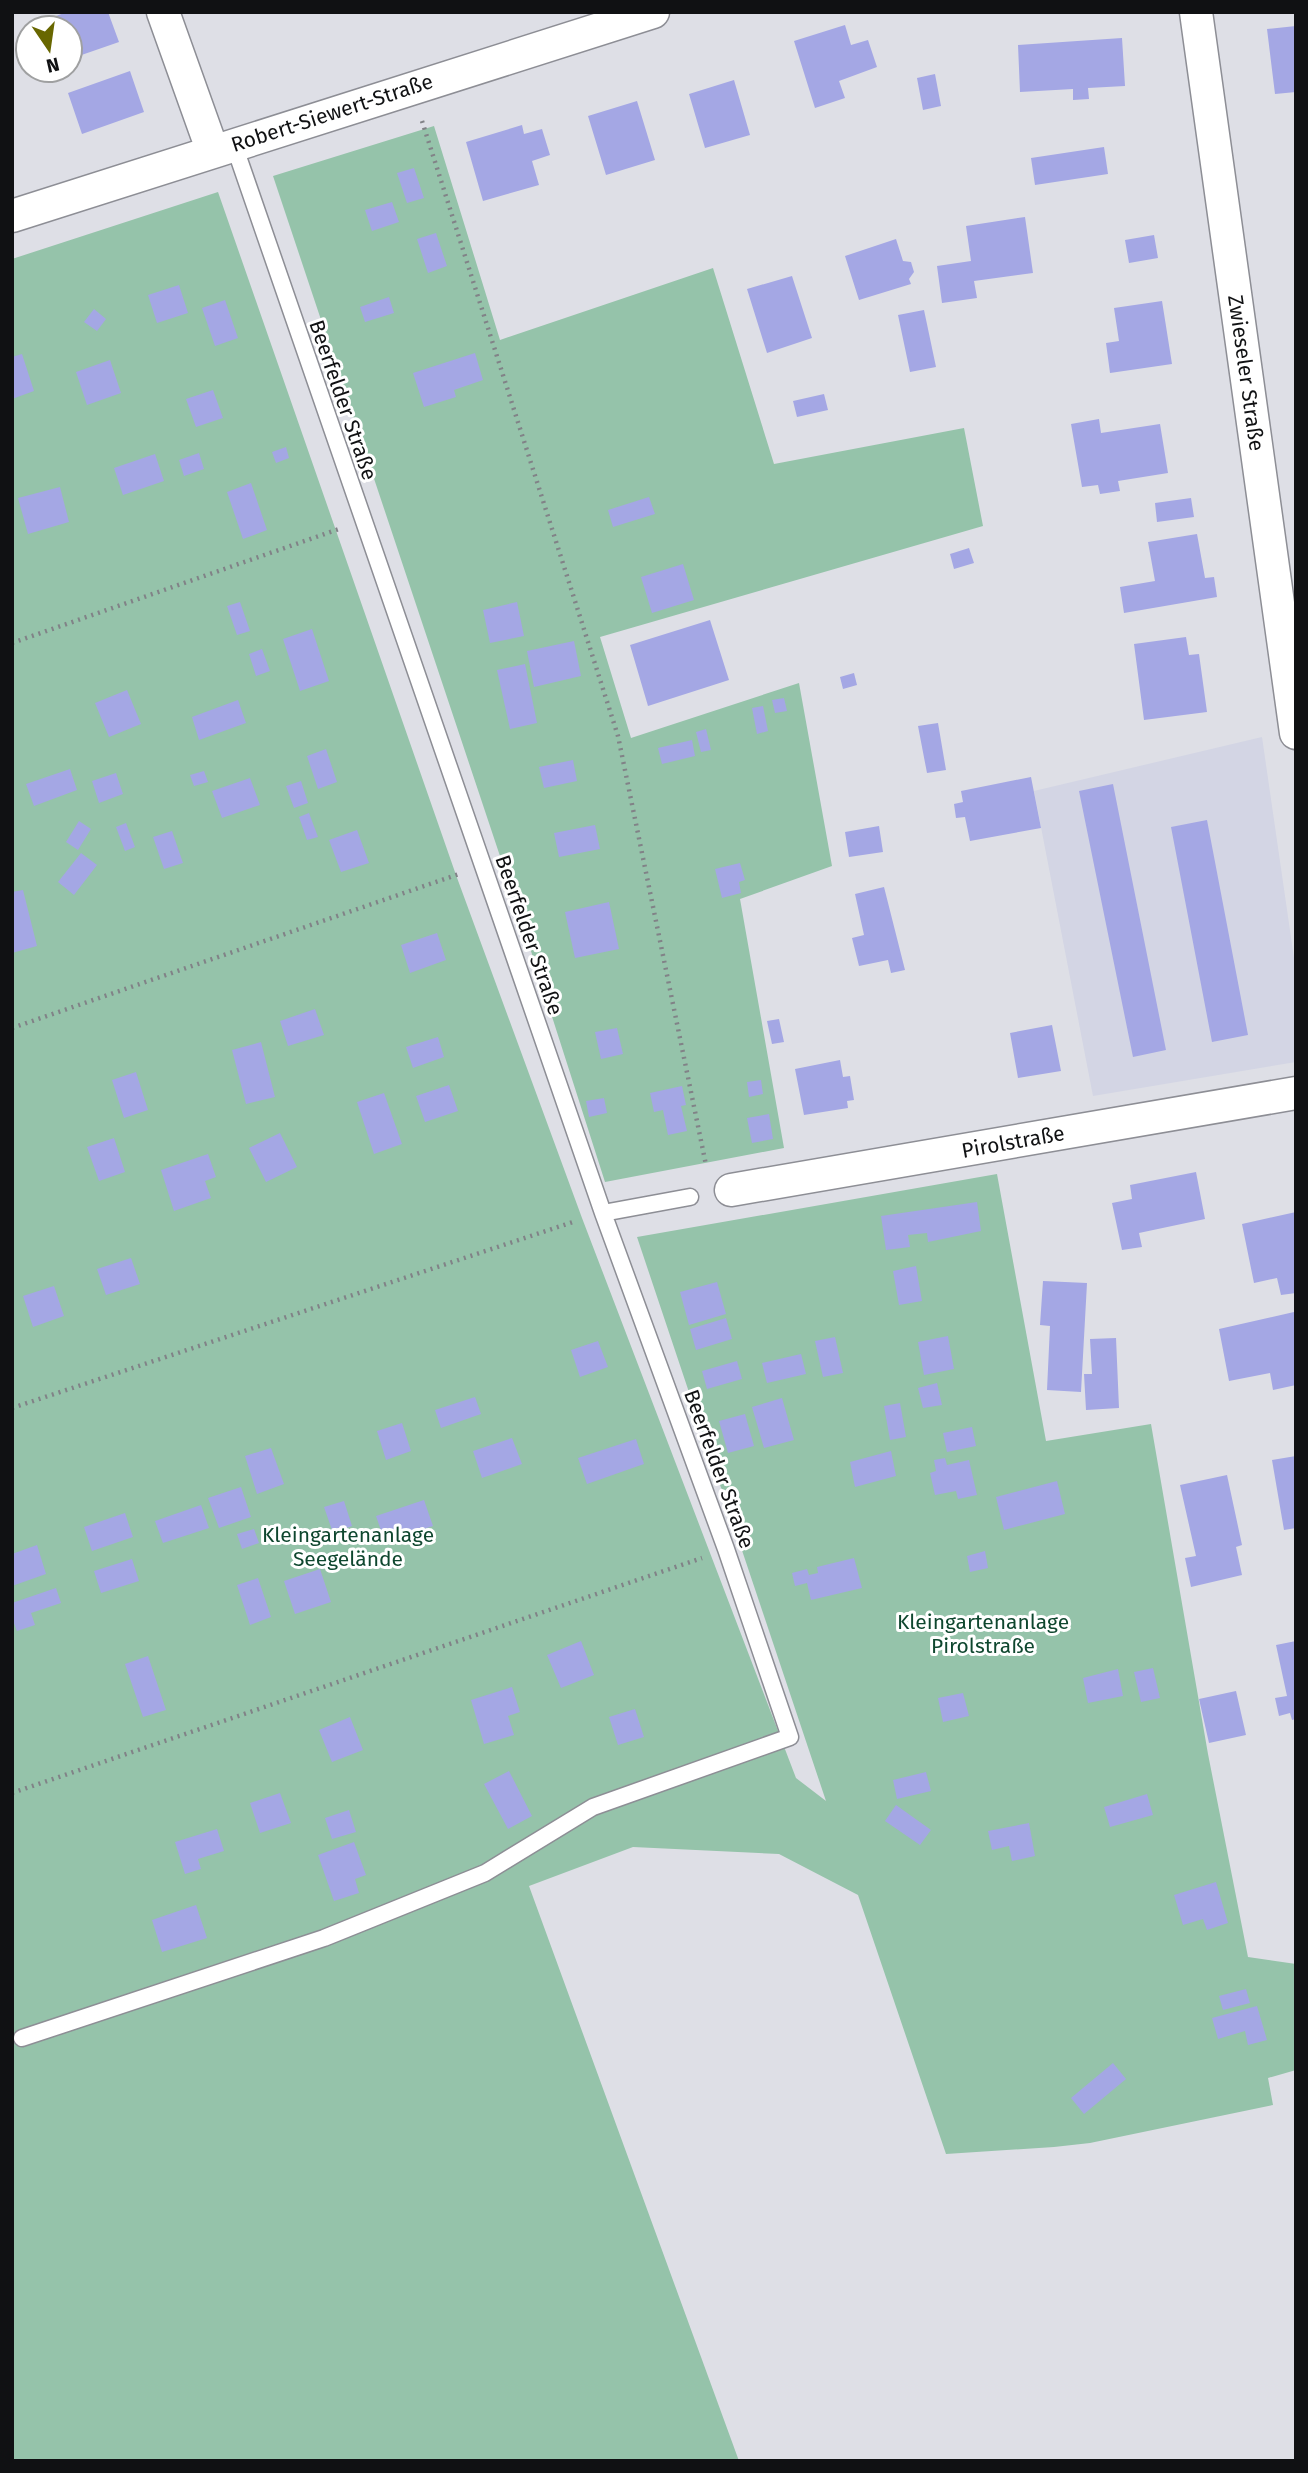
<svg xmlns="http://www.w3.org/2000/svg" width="1308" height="2473" font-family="'Fira Sans',sans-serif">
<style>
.built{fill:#d3d5e4}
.green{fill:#95c3aa}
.building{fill:#a4a7e4}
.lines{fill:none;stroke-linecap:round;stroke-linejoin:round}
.service-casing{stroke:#8d8e95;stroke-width:19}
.minor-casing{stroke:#8d8e95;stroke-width:35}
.path{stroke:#818287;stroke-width:4.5;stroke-dasharray:2 5;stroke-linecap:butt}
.service{stroke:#fff;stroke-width:16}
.minor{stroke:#fff;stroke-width:32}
.labels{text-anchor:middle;stroke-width:6;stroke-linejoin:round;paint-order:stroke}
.street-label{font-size:21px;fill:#101113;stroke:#fff}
.park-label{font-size:21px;fill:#0f472f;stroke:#fff}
</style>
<rect width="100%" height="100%" fill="#dedfe6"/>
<path class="built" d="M1262 737 1296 972V1062L1093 1096 1034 791Z"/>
<path class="green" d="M434 126 500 340 713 268 774 464 964 428 983 526 600 637 631 738 799 683 832 866 740 899 784 1148 605 1182 514 898 273 176Z
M218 192 456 875 582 1218 796 1778 826 1801 637 1237 997 1174 1046 1441 1151 1424 1208 1754 1248 1957 1296 1964V2070L1268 2078 1273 2105 1090 2143 1054 2147 946 2154 858 1895 779 1854 633 1847 529 1886 739 2461H12V259Z"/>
<path class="building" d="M67 12H108L119 42 70 59V28H45L42 21Z
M845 25 851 45 868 40 877 67 839 81 845 98 815 108 794 41Z
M1296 26V92L1275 94 1267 29Z
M1122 38 1125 86 1088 88 1089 99 1073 100V89L1020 92 1018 45Z
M130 71 144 112 82 134 68 93Z
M935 74 941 106 923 110 917 78Z
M734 80 750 135 705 148 689 94Z
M637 101 655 160 606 175 588 116Z
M522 125 524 134 542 129 550 155 532 161 539 185 483 201 466 142Z
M1104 147 1108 174 1035 185 1031 158Z
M414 168 424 198 407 203 397 173Z
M392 202 399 222 372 231 365 210Z
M1025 217 1033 273 974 281 977 298 942 303 937 266 971 261 966 226Z
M436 233 447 266 428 273 417 239Z
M1154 235 1158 258 1129 263 1125 240Z
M896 239 903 261 911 262 914 272 909 279 911 284 859 300 845 256Z
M792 276 812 338 767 353 747 289Z
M179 285 188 313 157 323 148 295Z
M389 297 394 313 365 322 360 307Z
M225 300 238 338 215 346 202 308Z
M1162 301 1172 364 1110 373 1106 343 1119 341 1114 308Z
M94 309 106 319 97 331 84 322Z
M924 310 936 367 910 372 898 315Z
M475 353 483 380 454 390 456 397 424 407 413 373Z
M22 354 34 391 12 399V357Z
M110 360 121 393 87 405 76 372Z
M213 390 223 418 196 427 186 399Z
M824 394 828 410 797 417 793 401Z
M1099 419 1101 433 1160 424 1168 473 1118 481 1120 491 1100 494 1098 485 1082 487 1071 424Z
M286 447 289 458 276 463 272 452Z
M199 453 204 469 184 476 179 460Z
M155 454 164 481 123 495 114 468Z
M251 483 267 530 243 539 227 492Z
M60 487 69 522 28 534 18 498Z
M649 497 655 514 613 527 608 510Z
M1191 498 1194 517 1157 522 1155 503Z
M1197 534 1205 578 1214 577 1217 597 1124 613 1120 587 1155 581 1148 542Z
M969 548 974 563 954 569 950 554Z
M683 564 694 600 652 613 641 577Z
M240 602 250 631 237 635 227 606Z
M517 602 524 636 490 643 483 610Z
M710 620 729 680 648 706 630 645Z
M312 629 329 681 300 691 283 639Z
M1186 637 1189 655 1199 654 1207 712 1144 720 1134 644Z
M574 641 581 676 534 687 527 651Z
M262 649 270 671 256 676 249 654Z
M525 664 537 723 510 729 497 670Z
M854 673 857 685 843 689 840 677Z
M127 690 141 724 109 737 95 703Z
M784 698 787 711 775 713 772 700Z
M238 700 246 723 199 740 192 717Z
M763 706 768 731 757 734 752 708Z
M938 723 946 770 927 773 918 726Z
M706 729 711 750 701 752 696 732Z
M692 740 695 756 662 764 658 748Z
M326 749 337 782 318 789 307 756Z
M573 760 577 781 544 788 539 767Z
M70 769 77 790 34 806 26 784Z
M204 771 208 782 194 786 190 775Z
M116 773 123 794 99 803 92 781Z
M1031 777 1041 828 970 841 965 817 956 818 954 804 963 802 961 791Z
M250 778 260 805 222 818 212 791Z
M301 781 308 803 294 808 286 786Z
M1113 784 1166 1050 1133 1057 1079 791Z
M309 813 318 837 307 840 299 817Z
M1207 820 1248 1035 1212 1042 1171 827Z
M79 821 91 829 78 850 66 842Z
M126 823 135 847 125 851 116 827Z
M595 825 600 849 559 857 554 833Z
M879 826 883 852 849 857 845 832Z
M357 830 369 863 341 872 329 840Z
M172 831 183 863 164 869 153 837Z
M81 853 97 865 74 895 58 882Z
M740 863 745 880 739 882 741 893 722 898 715 869Z
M884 887 905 970 891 973 888 960 859 966 852 938 864 935 855 894Z
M23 890 37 946 12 953V892Z
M609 902 619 949 575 958 565 912Z
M437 933 446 960 410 973 401 945Z
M315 1009 324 1035 288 1046 280 1021Z
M779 1019 784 1042 772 1044 767 1021Z
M1052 1025 1061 1071 1018 1078 1010 1033Z
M617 1028 623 1054 601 1059 595 1032Z
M438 1037 444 1057 413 1068 406 1047Z
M261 1042 275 1097 246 1104 232 1050Z
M840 1060 843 1077 850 1076 854 1100 847 1101 848 1108 804 1115 795 1069Z
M136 1072 148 1110 124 1118 112 1080Z
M761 1080 763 1094 749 1097 747 1082Z
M449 1085 458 1111 425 1122 416 1096Z
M682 1086 686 1105 681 1106 687 1131 668 1135 663 1110 654 1112 650 1093Z
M384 1093 402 1144 374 1154 357 1102Z
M604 1098 607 1113 589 1117 586 1101Z
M769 1114 773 1139 752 1143 747 1118Z
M280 1133 297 1167 266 1182 249 1148Z
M114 1138 125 1172 99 1181 87 1147Z
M208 1154 216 1177 205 1181 211 1198 174 1211 161 1170Z
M1196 1172 1205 1219 1139 1233 1142 1247 1122 1250 1112 1203 1132 1199 1130 1185Z
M977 1202 981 1231 928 1242 927 1233 908 1235 910 1247 886 1250 881 1216Z
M1296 1212V1293L1281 1295 1277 1278 1254 1283 1242 1224Z
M131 1258 140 1284 106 1295 97 1269Z
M916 1266 922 1301 899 1305 893 1271Z
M1043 1281 1087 1283 1081 1392 1047 1390 1050 1326 1040 1325Z
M717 1282 726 1314 689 1325 680 1292Z
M54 1286 64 1316 33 1327 23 1296Z
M1294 1312 1296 1385 1273 1390 1270 1373 1229 1381 1219 1329Z
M726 1318 732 1339 696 1350 690 1329Z
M948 1336 954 1369 924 1375 918 1342Z
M835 1337 843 1373 823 1377 815 1341Z
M1116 1338 1119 1408 1086 1410 1084 1374H1092L1090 1339Z
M598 1341 608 1367 580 1377 571 1350Z
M801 1354 806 1374 767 1383 762 1363Z
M737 1361 742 1379 707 1389 702 1371Z
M937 1383 942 1405 923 1408 918 1388Z
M475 1397 481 1414 441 1428 435 1410Z
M782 1398 794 1440 764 1448 752 1407Z
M900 1403 906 1437 890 1440 884 1406Z
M745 1414 754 1446 728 1453 719 1421Z
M402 1423 411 1451 386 1460 377 1431Z
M972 1427 976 1446 947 1452 943 1433Z
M512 1438 522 1464 482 1478 473 1451Z
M636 1439 644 1464 587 1484 578 1458Z
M271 1448 284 1484 257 1494 245 1456Z
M891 1451 896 1476 855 1487 850 1462Z
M1296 1456V1528L1284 1530 1272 1460Z
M945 1458 947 1465 969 1460 977 1495 958 1499 956 1491 935 1495 930 1473 936 1471 934 1460Z
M1227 1475 1242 1545 1236 1547 1242 1575 1191 1587 1185 1558 1196 1556 1180 1485Z
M1057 1481 1065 1514 1004 1530 996 1497Z
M241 1487 251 1517 219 1528 208 1498Z
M424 1500 433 1526 385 1542 376 1516Z
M344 1501 352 1526 333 1533 324 1507Z
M201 1505 209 1528 163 1543 155 1521Z
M125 1513 133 1537 92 1551 84 1527Z
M254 1529 259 1543 242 1549 237 1534Z
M37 1545 46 1574 12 1586V1554Z
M985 1551 988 1568 970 1572 967 1556Z
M854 1558 862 1588 811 1600 807 1583 795 1586 792 1573 807 1569 809 1575 818 1573 817 1567Z
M132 1559 139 1581 101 1593 94 1571Z
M320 1569 331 1602 295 1614 284 1581Z
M258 1578 271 1617 250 1625 237 1585Z
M56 1588 61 1603 31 1613 35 1625 17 1631 12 1618V1603Z
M581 1641 594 1675 561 1688 547 1655Z
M1296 1641V1719L1292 1720 1290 1713 1279 1716 1275 1698 1287 1696 1276 1645Z
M148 1656 166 1710 143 1717 125 1664Z
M1153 1668 1160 1698 1141 1702 1134 1672Z
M1118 1669 1123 1696 1088 1703 1083 1678Z
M512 1687 520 1712 508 1716 514 1735 484 1744 471 1700Z
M1236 1691 1246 1735 1209 1743 1199 1699Z
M963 1693 969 1716 943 1722 938 1698Z
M635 1709 644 1737 618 1745 609 1717Z
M350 1717 363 1750 332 1762 319 1730Z
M509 1771 532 1816 508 1829 484 1784Z
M926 1772 931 1791 897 1799 893 1780Z
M280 1793 291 1823 260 1833 250 1803Z
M1147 1794 1153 1815 1110 1827 1104 1807Z
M896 1805 931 1830 920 1845 885 1821Z
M349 1810 356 1832 332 1839 325 1818Z
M1029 1823 1035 1856 1012 1861 1009 1846 992 1850 988 1831Z
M217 1829 224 1851 198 1859 201 1869 185 1874 175 1842Z
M354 1842 366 1875 355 1879 359 1893 334 1901 318 1855Z
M1216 1882 1228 1923 1207 1930 1203 1919 1183 1925 1174 1895Z
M196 1905 207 1938 162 1952 152 1920Z
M1246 1989 1250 2003 1223 2010 1219 1996Z
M1257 2006 1267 2040 1248 2045 1245 2031 1218 2039 1212 2018Z
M1113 2063 1126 2079 1084 2114 1071 2098Z"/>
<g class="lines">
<g class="service-casing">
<path id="service" d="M603 1213 690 1197
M22 2038 324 1938 485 1873 593 1807 790 1737 726 1549 603 1213 234 145"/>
</g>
<g class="minor-casing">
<path id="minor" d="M163 12 213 152
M1196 12 1296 733
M12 216 653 12
M731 1190 1296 1093"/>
</g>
<path class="path" d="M422 121 618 736 706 1165
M12 643 339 529
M12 1028 459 874
M12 1408 576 1221
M12 1793 702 1558"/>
<use href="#service" class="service"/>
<use href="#minor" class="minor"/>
</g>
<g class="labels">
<g class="street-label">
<text transform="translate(332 113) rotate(-18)" y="7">Robert-Siewert-Straße</text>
<text transform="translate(1246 373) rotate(82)" y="7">Zwieseler Straße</text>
<text transform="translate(343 400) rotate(71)" y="7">Beerfelder Straße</text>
<text transform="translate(529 935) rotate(71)" y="7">Beerfelder Straße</text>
<text transform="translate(1013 1142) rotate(-10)" y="7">Pirolstraße</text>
<text transform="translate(719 1469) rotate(70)" y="7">Beerfelder Straße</text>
</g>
<g class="park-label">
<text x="348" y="1542">Kleingartenanlage<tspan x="348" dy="24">Seegelände</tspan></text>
<text x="983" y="1629">Kleingartenanlage<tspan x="983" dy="24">Pirolstraße</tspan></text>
</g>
</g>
<rect width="1308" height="2473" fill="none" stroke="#101113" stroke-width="28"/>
<g transform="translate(49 49) rotate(167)"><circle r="33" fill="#ffffff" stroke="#9fa0a1" stroke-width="2"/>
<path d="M0-5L12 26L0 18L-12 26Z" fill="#686700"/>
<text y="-10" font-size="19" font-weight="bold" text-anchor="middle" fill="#101113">N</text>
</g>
</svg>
